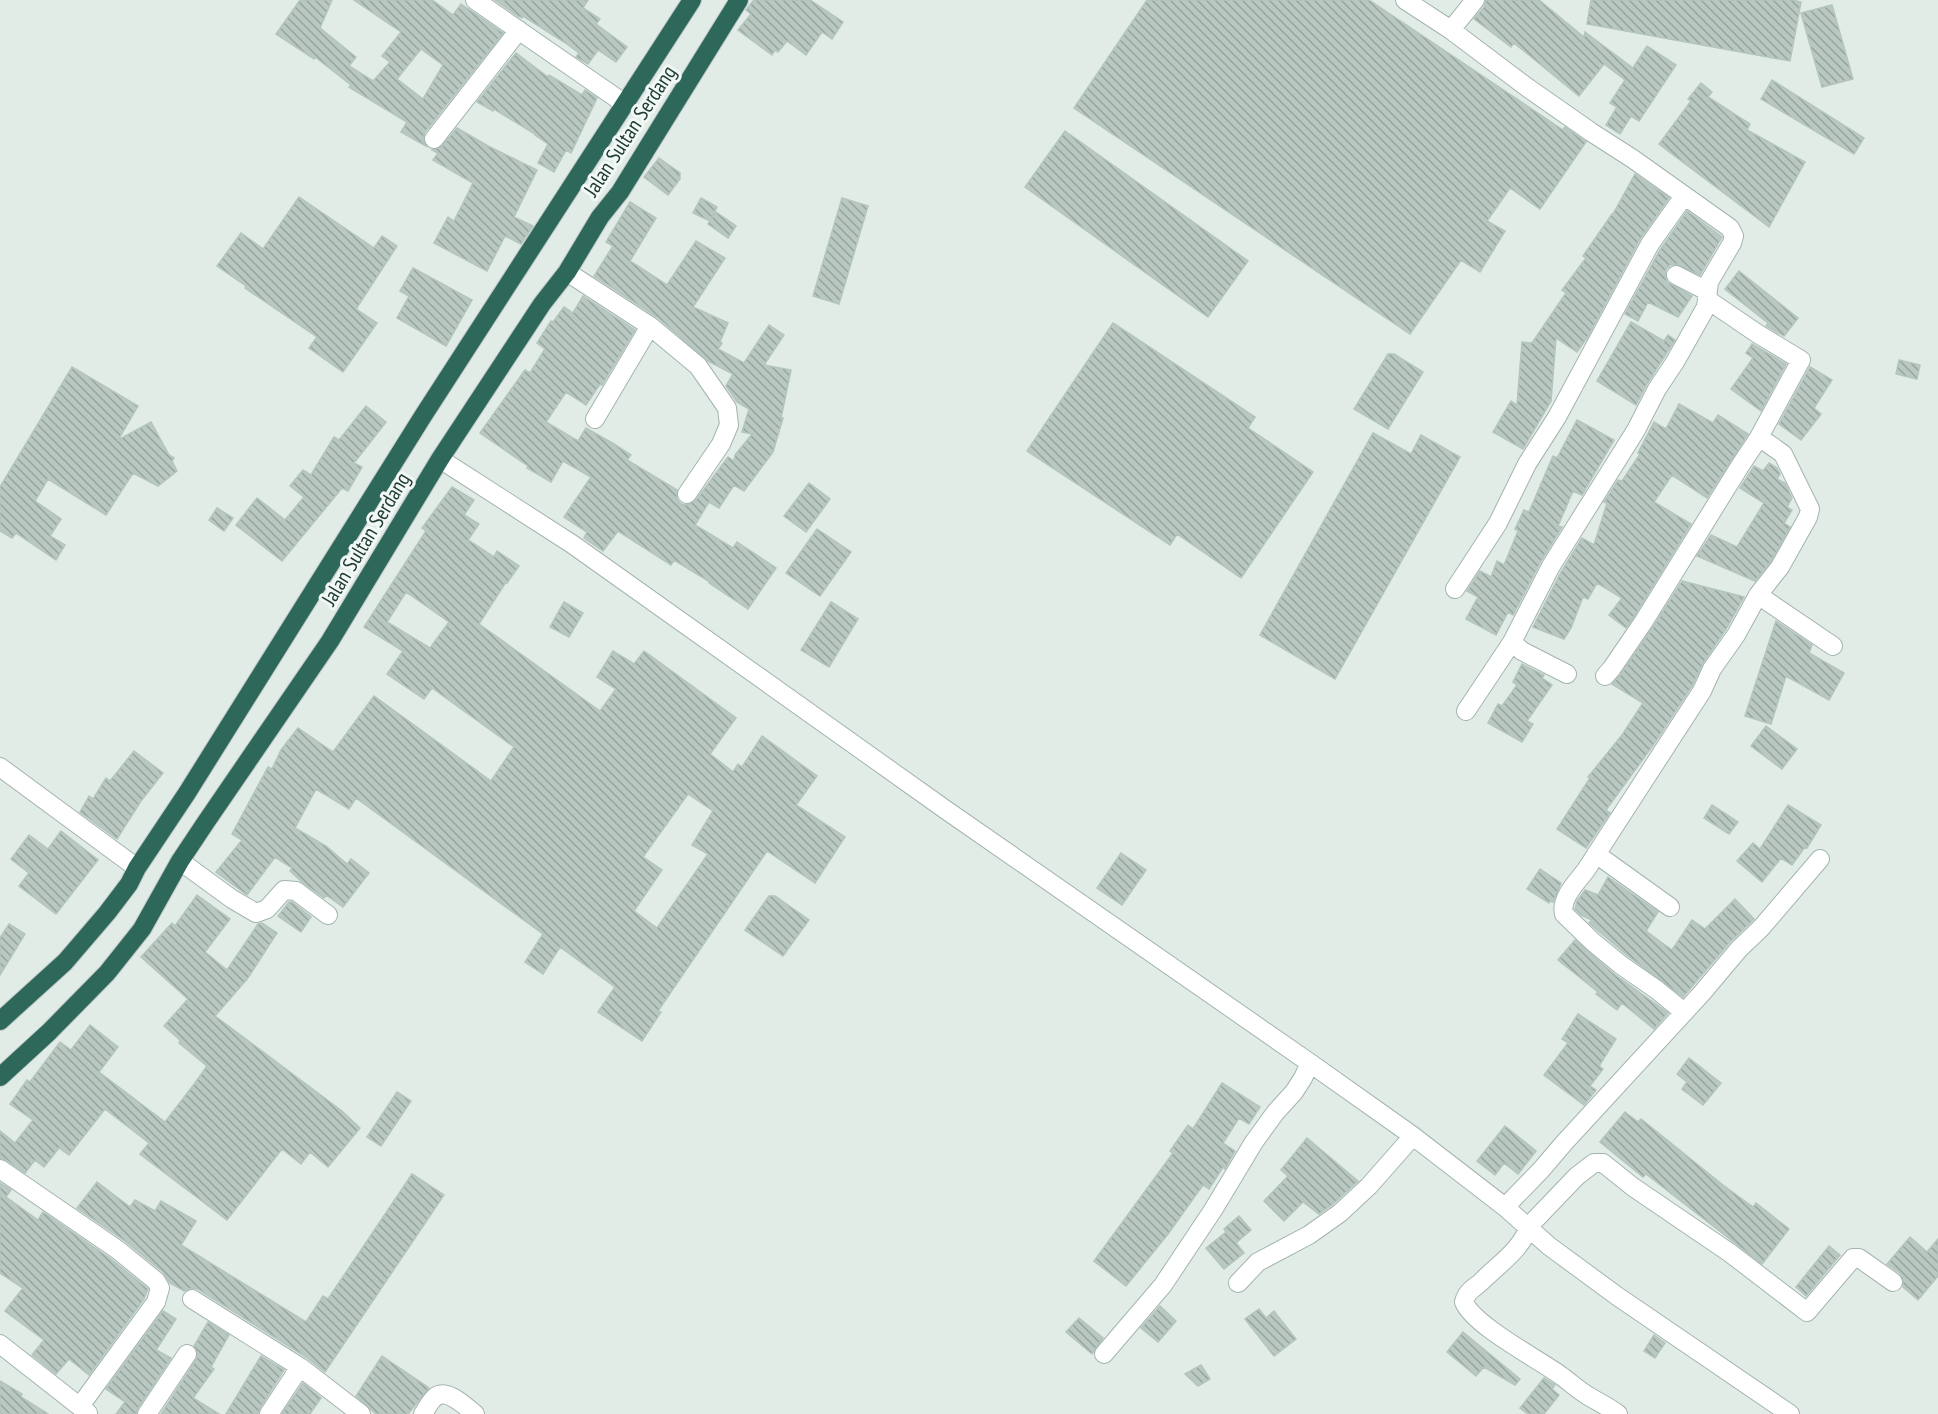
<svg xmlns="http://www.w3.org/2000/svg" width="1938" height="1414" font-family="'PT Sans Narrow',sans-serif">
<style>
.building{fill:url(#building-back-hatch);stroke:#b3c5bd;stroke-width:1.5;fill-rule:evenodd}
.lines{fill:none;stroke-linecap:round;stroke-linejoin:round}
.minor-casing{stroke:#a4b4ae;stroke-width:20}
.highway-casing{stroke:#c1c8c6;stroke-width:20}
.minor{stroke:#fff;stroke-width:18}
.highway{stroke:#2d685b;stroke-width:18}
.labels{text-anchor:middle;stroke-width:6;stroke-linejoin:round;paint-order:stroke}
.street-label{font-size:21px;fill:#213c34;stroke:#f1f8f5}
</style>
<defs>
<pattern id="building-back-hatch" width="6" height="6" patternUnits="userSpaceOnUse" patternTransform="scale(1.5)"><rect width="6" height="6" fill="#b9c9c2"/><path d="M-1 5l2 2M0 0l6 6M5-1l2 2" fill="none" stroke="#96a49e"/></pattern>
</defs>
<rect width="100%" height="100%" fill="#e1ece7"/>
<path class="building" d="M300 0H332L320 28 356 57 349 66 373 81 390 62 382 56 401 32 354 0H432L453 15 461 4 503 33 425 132 423 138 426 146 401 132 407 122 349 87 351 85 315 57 314 59 276 34ZM421 49 443 65 423 99 397 79Z
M495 0H588L583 8 600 19 596 24 627 47 616 62 598 50 588 64 576 57 579 53 564 42 523 16 522 18 518 16Z
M754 0H810L843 22 832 39 822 32 806 55 787 41 778 52 775 50 772 55 738 30 751 14 746 10Z
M1147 0H1369L1563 130 1565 127 1586 142 1540 209 1510 188 1487 221 1505 231 1480 272 1461 260 1410 334 1074 108Z
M1486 0H1539L1584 37 1585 32 1633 68 1647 46 1676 65 1639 121 1631 116 1620 134 1606 125 1617 107 1610 103 1625 80 1604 64 1579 96 1514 43 1511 47 1474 19 1484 7Z
M1591 0H1792L1801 2 1790 61 1587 24Z
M1832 5 1853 79 1822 87 1801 13Z
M516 53 548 77 549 75 582 95 585 90 597 98 571 153 566 150 554 172 538 163 548 144 535 135V134L494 109 493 111 477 102Z
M1772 80 1864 138 1854 154 1761 99Z
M1701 83 1712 92 1708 97 1750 124 1747 130 1805 162 1769 227 1659 144 1691 101 1688 99Z
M457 128 488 146 537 170 514 217 533 226 521 244 505 236 487 271 434 243 448 217 454 221 473 183 433 160 438 153 432 150 442 146Z
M1065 131 1248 261 1208 317 1025 187Z
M659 158 680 173V179L668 195 644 177Z
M1635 174 1669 198 1640 239 1587 338 1577 352 1556 338 1551 401 1523 449 1493 432 1511 401 1517 405 1522 342 1532 343 1566 293 1562 290 1586 258 1583 256 1612 214H1613Z
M299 197 374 248 382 236 397 246 356 309 377 323 343 372 309 348 317 337 245 288 246 286 217 266 241 233 263 249Z
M701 198 717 207 711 219 716 212 736 226 728 238 708 224 710 221 693 213Z
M842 198 868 206 839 304 813 296Z
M630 202 656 218 630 261 667 285 696 241 725 258 693 307 728 323 720 342 722 343 718 349 744 363 769 325 784 335 764 365 791 370 781 418H783L773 452 744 491 734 485 719 508 709 502 695 525 733 548 737 542 776 568 748 609 709 583 710 582 674 560 671 565 618 531 603 551 584 538 587 532 564 517 591 477 563 461 551 482 527 468 528 466 480 433 525 370 530 373 545 349 537 343 551 321 553 322 564 307 573 313 583 296 635 330 602 385 600 384 586 405 566 392 546 422 578 441 586 428 614 444 631 455 627 460 677 490V499L681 504 687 505 696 500 728 457 734 461 735 455 752 434 742 432 749 409 737 402 726 386 733 374 708 361 657 317 594 276 613 246 606 242Z
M1687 211 1722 237 1700 275 1676 264 1670 265 1666 269 1665 275 1667 282 1692 296 1678 317 1648 302 1638 321 1625 314 1660 250Z
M413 268 472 300 446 346 397 318 409 296 400 291Z
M1739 271 1798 318 1784 336 1766 326 1768 323 1725 289Z
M1631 322 1664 341 1668 335 1675 340 1647 384 1636 405 1597 381Z
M1113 323 1255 417 1248 428 1313 472 1241 578 1177 534 1170 545 1027 451Z
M1752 344 1786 364 1761 411 1731 389 1753 358 1746 353Z
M1388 354H1394L1423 372 1388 429 1354 409Z
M1899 360 1920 365 1917 379 1896 374Z
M72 367 138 406 118 440 151 422 169 455 174 458 172 461 177 471 158 486 133 473 106 515 48 479 35 501 61 519 50 536 65 545 56 560 16 533 12 538 0 531V487Z
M1810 367 1832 380 1814 408 1821 414 1801 440 1779 424Z
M1679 404 1713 423 1718 415 1748 434 1707 498 1672 475 1654 502 1691 524 1635 615 1626 628 1609 615 1622 598 1597 583 1588 599 1583 597 1571 628 1564 639 1533 627 1561 572 1582 538 1594 545 1607 503 1604 502 1618 480 1622 481 1640 454 1638 453 1654 422 1666 429Z
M366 406 386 422 354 463 362 467 348 491 342 488 282 561 236 525 257 498 285 520 304 497 290 486 303 470 311 475 334 437 339 440Z
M1577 420 1614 440 1582 495 1573 491 1558 526 1562 527 1541 561 1513 615 1508 612 1496 635 1466 619 1478 597 1467 591 1480 571 1491 577 1497 561 1504 565 1518 531 1515 529 1524 510 1529 512 1553 456 1557 458Z
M1373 433 1411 454 1421 435 1460 457 1335 679 1260 635Z
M1769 463 1777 468 1780 474 1777 479 1785 483 1792 498 1787 507 1792 510 1784 523 1790 527 1771 561 1755 581 1697 556 1711 535 1737 547 1764 503 1740 488 1754 466 1763 471Z
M809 483 830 499 806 532 784 516Z
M452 487 474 500 464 515 479 524 468 540 494 557 497 551 519 566 507 583 506 582 479 624 600 711 616 689 597 677 613 651 634 664 644 651 736 718 710 754 733 772 738 764 742 767 762 736 817 776 796 805 845 837 815 883 767 851 658 1011 661 1012 642 1041 598 1012 615 987 560 947 543 974 525 962 543 934 356 798 349 809 316 789 295 828 326 846 347 864 351 859 369 873 343 907 326 895 324 898 302 882 290 871 292 868 275 857 247 895 216 872 242 840 232 834 268 767 272 769 281 750 298 728 333 752 374 696 491 781 514 747 432 688 424 699 387 674 403 651 364 627 426 531 422 528ZM406 592 449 622 430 648 387 622ZM688 794 713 811 692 845 708 854 657 928 634 911 662 870 643 857Z
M217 508 233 518 224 531 209 520Z
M817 529 851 552 820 596 786 573Z
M1682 581 1744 597 1726 629 1703 663 1692 686 1654 744 1606 810 1610 813 1586 848 1557 829 1590 778 1588 777 1622 735 1643 703 1612 684 1621 674 1653 627Z
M564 602 583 613 569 637 550 627Z
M831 602 858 619 829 667 801 650Z
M1776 621 1812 645 1809 653 1844 673 1829 700 1786 676 1771 724 1745 716Z
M1522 664 1544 675 1542 678 1552 685 1527 721 1533 724 1522 742 1488 723 1498 704 1502 706 1517 685 1513 682Z
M1766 726 1797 749 1782 769 1751 746Z
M134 751 163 773 141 801 117 839 80 812 89 796 93 799 106 778 110 781Z
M1712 805 1738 822 1729 834 1704 818Z
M1788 805 1821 825 1807 848 1805 847 1792 865 1781 858 1762 882 1737 861 1753 843 1760 849Z
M61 831 98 860 56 914 19 886 29 873 11 859 29 835 48 849Z
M1121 853 1146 870 1122 905 1097 888Z
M1540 869 1561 883 1553 902 1550 901 1549 903 1527 889Z
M1608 877 1658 912 1646 931 1672 950 1692 920 1705 929 1735 899 1754 919 1730 942 1683 997 1628 956 1589 923 1592 920 1581 915 1575 909 1577 901 1585 890 1598 895Z
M197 895 230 919 205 952 227 970 258 924 262 923 277 933 248 978 215 1016 342 1111 360 1128 328 1167 310 1152 301 1164 282 1149 227 1220 140 1154 149 1143 105 1109 69 1155 59 1148 44 1167 35 1160 25 1173 6 1160 0 1158V1131L15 1143 33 1120 10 1104 27 1080 30 1082 60 1042 71 1050 90 1025 118 1047 99 1072 165 1122 195 1083 207 1066 179 1043 180 1040 164 1026 188 999 141 957 172 923 175 926Z
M769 896H775L809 920 783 956 745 930Z
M289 902H292L311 917 301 932 278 916Z
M9 924 25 934 0 975V938Z
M1575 940 1614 974 1668 1013 1654 1029 1622 1003 1617 1010 1596 994 1598 992 1558 960Z
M1578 1014 1616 1039 1599 1066 1603 1069 1590 1086 1596 1090 1584 1105 1544 1075 1568 1043 1562 1039Z
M1689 1058 1721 1083 1703 1105 1682 1089 1687 1082 1677 1074Z
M1222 1083 1260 1107 1249 1124 1239 1118 1223 1143 1235 1151 1225 1169 1223 1167 1209 1189 1203 1185 1168 1234 1126 1286 1094 1261 1173 1153 1170 1151 1188 1125 1193 1129Z
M397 1092 411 1101 381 1146 367 1137Z
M1625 1112 1638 1122 1641 1119 1723 1185 1753 1207 1756 1203 1789 1229 1762 1264 1646 1174 1643 1177 1600 1142Z
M1505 1126 1536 1151 1518 1174 1504 1163 1495 1175 1477 1161Z
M1307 1138 1358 1181 1333 1204 1319 1214 1303 1202 1284 1221 1264 1201 1288 1176 1281 1170Z
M412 1174 444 1195 325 1372 306 1357 198 1289 192 1288 184 1291 170 1283 163 1272 125 1241 77 1208 97 1182 130 1207 135 1200 155 1211 161 1201 196 1221 181 1245 306 1322 323 1296 328 1299Z
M0 1183 11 1190 6 1197 38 1220 43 1212 111 1259 148 1289 144 1299 89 1375 69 1359 56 1374 32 1355 44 1340 5 1311 23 1288 0 1273Z
M1239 1216 1251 1230 1236 1243 1244 1253 1224 1269 1206 1248 1226 1232 1224 1229Z
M1910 1237 1927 1252 1938 1239V1276L1918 1300 1903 1287V1278L1900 1273 1887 1264Z
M1829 1246 1840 1255 1806 1296 1796 1287Z
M1160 1306 1176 1321 1158 1342 1141 1328Z
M1259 1309 1266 1318 1274 1311 1296 1339 1274 1356 1245 1319Z
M163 1311 176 1319 156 1350 171 1358 138 1408 136 1414H116L125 1402 106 1389Z
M1079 1318 1103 1338 1092 1354 1066 1332Z
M208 1322 229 1335 211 1367 214 1369 193 1398 219 1414H161L196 1360 198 1354 194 1346Z
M1463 1332 1520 1379 1515 1385 1484 1367 1476 1376 1447 1352Z
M1654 1335 1665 1343 1655 1358 1644 1351Z
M261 1356 284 1370 260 1408 258 1414H226Z
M382 1356 429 1388 408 1414H376L356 1396Z
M1201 1365 1210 1379 1198 1386 1185 1374Z
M1544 1378 1555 1385 1552 1389 1559 1395 1544 1414H1528L1520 1408Z
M0 1381 22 1394 21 1397 48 1414H0Z
M303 1383 321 1398 310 1414H282Z"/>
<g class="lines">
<g class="minor-casing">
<path id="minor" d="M475 0 625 104
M1405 0 1451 30 1528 88 1591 132 1633 159 1730 228 1734 236 1732 243 1709 282 1706 307 1675 362 1657 389 1636 430 1551 566 1512 642 1466 711
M1451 30 1475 0
M434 139 519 30
M567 272 650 326 698 366 727 408 729 425 721 444 687 494
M1676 275 1707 291
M595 419 650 326
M440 459 572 544 946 810 1310 1063 1413 1136 1505 1207 1549 1246 1617 1296 1790 1414
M1455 589 1498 523 1527 464 1557 417 1650 244 1684 196
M1758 595 1833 646
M1512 642 1522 651 1567 674
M1605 676 1612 668 1644 621 1740 466 1758 439 1801 360 1758 334 1708 300
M0 767 137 868
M1596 854 1670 907
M180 861 232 899 256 913 267 909 284 890 296 891 328 915
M1682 1014 1679 1008 1657 990 1621 965 1593 942 1564 914C1560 898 1577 882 1586 870L1702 691 1712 669 1736 635 1758 595 1780 567 1808 517 1810 509 1783 454 1766 442 1758 439
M0 1169 118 1250 156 1281 160 1288 156 1302 80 1406
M1505 1207 1541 1170 1564 1143 1702 993 1739 949 1761 928 1820 859
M1238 1283 1258 1262 1309 1235 1340 1213 1369 1186 1413 1136
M192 1299 300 1367 361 1414
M0 1344 88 1413
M1104 1354 1163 1285 1213 1210 1254 1142 1275 1113 1294 1092 1303 1078 1310 1063
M147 1414 187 1354
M269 1414 300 1367
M423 1414C426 1409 430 1402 434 1398 446 1386 466 1407 475 1414
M1618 1414C1609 1407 1600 1403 1590 1397 1579 1391 1570 1382 1560 1375 1538 1359 1473 1325 1464 1302 1467 1290 1475 1288 1482 1281 1499 1264 1522 1249 1529 1226L1577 1176 1594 1163H1603L1633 1187 1730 1253 1807 1312 1853 1258H1859L1893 1282"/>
</g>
<g class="highway-casing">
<path id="highway" d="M0 1021 65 962 107 913 129 884 137 868 187 793 423 416 692 0
M0 1077 49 1032 107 973 142 929 180 861 206 822 330 641 440 459 542 304 567 272 600 217 620 192 739 0"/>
</g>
<use href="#minor" class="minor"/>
<use href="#highway" class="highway"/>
</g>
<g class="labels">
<g class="street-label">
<text transform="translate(630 131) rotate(-57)" y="7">Jalan Sultan Serdang</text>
<text transform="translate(366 539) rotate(-59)" y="7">Jalan Sultan Serdang</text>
</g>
</g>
</svg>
